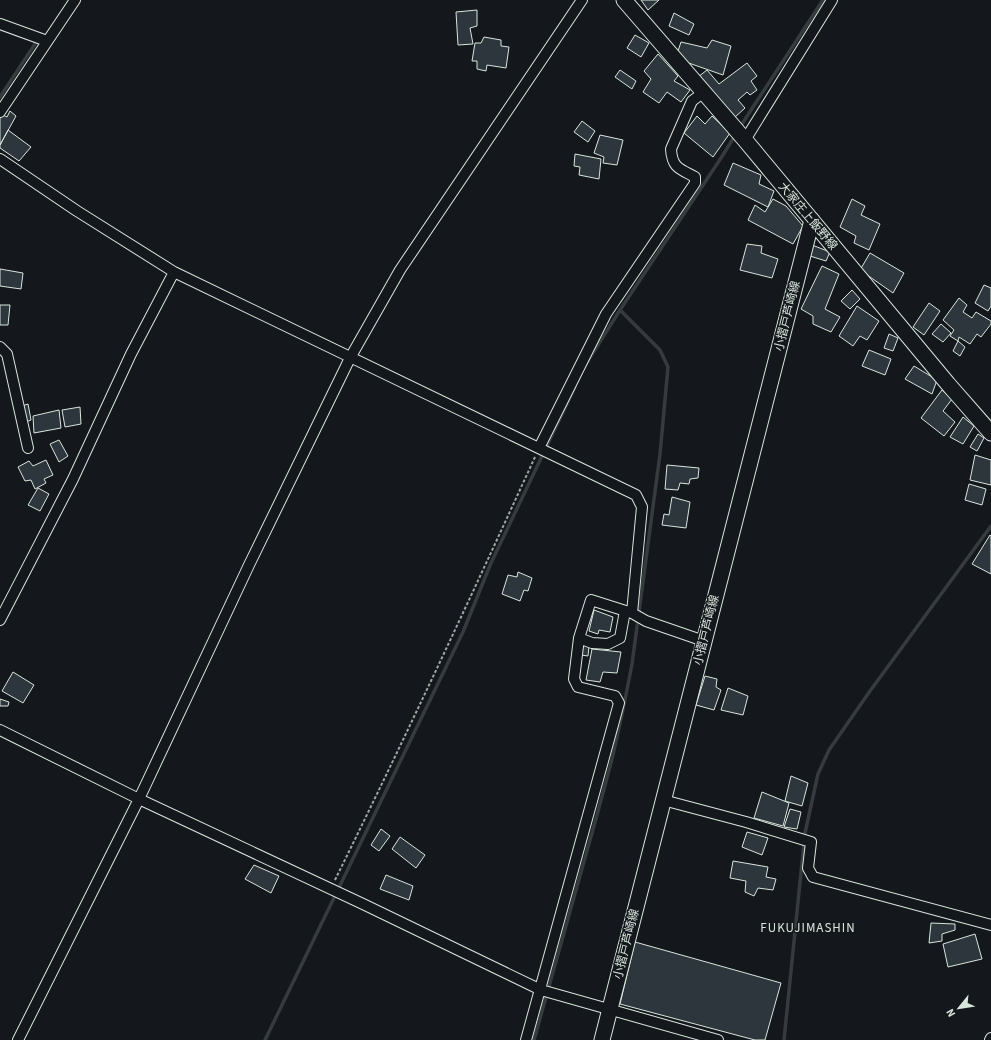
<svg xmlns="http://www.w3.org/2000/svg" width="991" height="1040" font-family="'Source Sans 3','Noto Sans JP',sans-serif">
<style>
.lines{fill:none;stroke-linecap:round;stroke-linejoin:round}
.stream{stroke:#363b3e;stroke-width:3.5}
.building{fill:#2c363c;stroke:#d8e6dc}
.street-casing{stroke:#d8e6dc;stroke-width:12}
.secondary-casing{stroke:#d8e6dc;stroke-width:17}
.path{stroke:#9da8a2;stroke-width:2;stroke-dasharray:3 2;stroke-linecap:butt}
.street{stroke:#14181c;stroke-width:10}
.secondary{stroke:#14181c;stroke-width:15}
.labels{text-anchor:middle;stroke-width:3;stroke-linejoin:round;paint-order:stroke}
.street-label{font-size:12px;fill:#d8e6dc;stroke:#14181c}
.neighbourhood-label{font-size:13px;letter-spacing:1px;fill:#d8e6dc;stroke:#14181c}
</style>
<rect width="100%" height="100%" fill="#14181c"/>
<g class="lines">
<path class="stream" d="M0 97 35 44
M740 127 823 0
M586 364 620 310 721 158 736 134
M265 1040 463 632 491 563 575 387
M534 1040 597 815 612 759 624 705 632 664 660 454 668 367 660 350 620 310
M784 1040 805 833 818 774 829 750 870 691 991 526"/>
</g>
<path class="building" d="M641 0H659L648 10Z
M477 10V26L470 28 473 44 458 45 456 12Z
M674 13 694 24 689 35 669 26Z
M635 35 649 43 641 57 627 48Z
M484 37 501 40V46L509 47 506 68 487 65 486 71 477 69V61H472L475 43H481Z
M712 40 731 46 723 75 683 61 677 54 681 42 707 48Z
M658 54 678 76 674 81 690 90 681 102 667 92 659 103 643 92 651 79 644 71Z
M747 63 757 76 751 81 757 90 750 95 747 92 738 100 745 108 734 118 698 77 707 70 719 84Z
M620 70 636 81 632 89 615 77Z
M10 111 16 116 0 145V116L1 114 7 117Z
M697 116 705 124 712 116 730 133 713 157 684 133Z
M582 121 595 131 588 142 574 132Z
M8 130 31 147 19 161 0 148V145Z
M600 135 623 140 617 165 603 163 604 157 594 153Z
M575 154 601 159 599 179 579 175 580 167 574 166Z
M733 163 761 175 759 184 774 191 768 207 724 185Z
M773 199 786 206 803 226 793 244 748 220 755 205 765 212Z
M852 199 865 206 861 215 880 224 869 250 854 243 856 236 840 227Z
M747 244 762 246 761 253 778 259 772 278 740 270Z
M812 245 830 252 826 261 810 256Z
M870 253 904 273 893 293 860 270Z
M822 266 839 274 825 309 840 317 831 332 813 324V316L801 309Z
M0 269 23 273 21 289 0 286Z
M984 285 991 288V306L988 311 975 303Z
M852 290 860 299 850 309 841 301Z
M959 298 967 305 963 312 972 318 976 312 991 321V324L981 337 977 334 970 344 959 337 958 341 950 336 954 330 943 320Z
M929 303 940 311 924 335 913 327Z
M0 305H10L8 325H0Z
M857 306 879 321 867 340 860 336 853 346 839 336Z
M941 324 951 333 943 342 932 334Z
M889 334 898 338 893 351 884 348Z
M958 341 965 347 960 356 953 351Z
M869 350 891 359 885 375 862 366Z
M914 366 937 380 932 394 905 379Z
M942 390 952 399 943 411 955 422 944 436 921 418Z
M28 404 31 420 26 422 22 406Z
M80 407 81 424 65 427 62 410Z
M59 410 61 428 34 433 33 416Z
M963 417 974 426 963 444 950 437Z
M978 434 984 438 977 451 970 447Z
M59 440 68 456 59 462 50 444Z
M975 455 991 460V485L970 480Z
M46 460 53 475 44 479 46 483 35 489 31 480 25 481 18 467 29 461 33 466Z
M667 465 699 468 698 478 690 479 689 484 680 483 678 490 665 489Z
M969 484 986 489 982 505 965 500Z
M38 488 49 494 40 511 28 505Z
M672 497 690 502 686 528 662 525 664 514 669 515Z
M990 535 991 536V574L972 564Z
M518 572 532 578 528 591 524 590 520 601 502 594 508 575 517 577Z
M594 610 613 617 610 632 599 630 598 634 589 631Z
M583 643 589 646 588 656 581 655Z
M592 649 621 652 617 673 603 672 600 682 586 680Z
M13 672 34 685 23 703 2 691Z
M705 676 717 679 716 687 721 690 714 710 696 705Z
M728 688 748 696 743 715 721 710Z
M0 699 9 702 8 706H0Z
M791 776 808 783 802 806 785 801Z
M762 792 789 803 783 826 754 818Z
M790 809 801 812 797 829 784 827Z
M381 829 390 836 379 851 371 845Z
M747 832 768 838 762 855 742 847Z
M400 837 425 855 416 868 392 849Z
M733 861 768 867 766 877 776 879 773 890 758 888 754 896 745 892 746 881 730 878Z
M254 865 279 876 271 893 245 879Z
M386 875 413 886 409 900 380 889Z
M931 923 955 924V930L942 934V941L929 943Z
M975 934 982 959 948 967 943 944Z
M635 942 781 983 765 1040H755L620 1004Z"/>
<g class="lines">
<g class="street-casing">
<path id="street" d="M0 24 47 41
M0 112 75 0
M745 140 832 0
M0 159 77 211 174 272 636 495 642 507 632 613 646 621 704 641
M0 347 7 354 28 448
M539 448 606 314 695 183V177C680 169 672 168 671 149L692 101 704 92
M0 620 73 479 131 354 174 272
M579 638 592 643 608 644 620 638 625 611
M0 730 139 799 363 904 541 990 718 1040
M663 800 746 822 811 842 808 868 813 877 991 925
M18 1040 139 799 249 565 350 358 400 270 582 0
M526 1040 619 703 615 696 578 687 574 679 579 638 591 600 632 613
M990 1040 991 1038"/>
</g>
<g class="secondary-casing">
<path id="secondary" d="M624 0 745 140 948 384 991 433
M602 1040 812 220"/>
</g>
<path class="path" d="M335 880C404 740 470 599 535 457"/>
<use href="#street" class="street"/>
<use href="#secondary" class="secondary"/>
</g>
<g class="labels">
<g class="street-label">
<text transform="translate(808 216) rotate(50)" y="4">大家庄上飯野線</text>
<text transform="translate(787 316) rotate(-76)" y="4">小摺戸芦崎線</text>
<text transform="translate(706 630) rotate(-76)" y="4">小摺戸芦崎線</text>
<text transform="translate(626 944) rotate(-76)" y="4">小摺戸芦崎線</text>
</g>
<g class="neighbourhood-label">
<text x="808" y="932">FUKUJIMASHIN</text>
</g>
</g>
<g transform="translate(959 1008) rotate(240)" stroke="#14181c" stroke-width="3" paint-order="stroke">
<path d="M0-3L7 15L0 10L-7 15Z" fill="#d8e6dc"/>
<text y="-6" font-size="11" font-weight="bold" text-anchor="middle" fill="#d8e6dc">N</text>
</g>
</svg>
